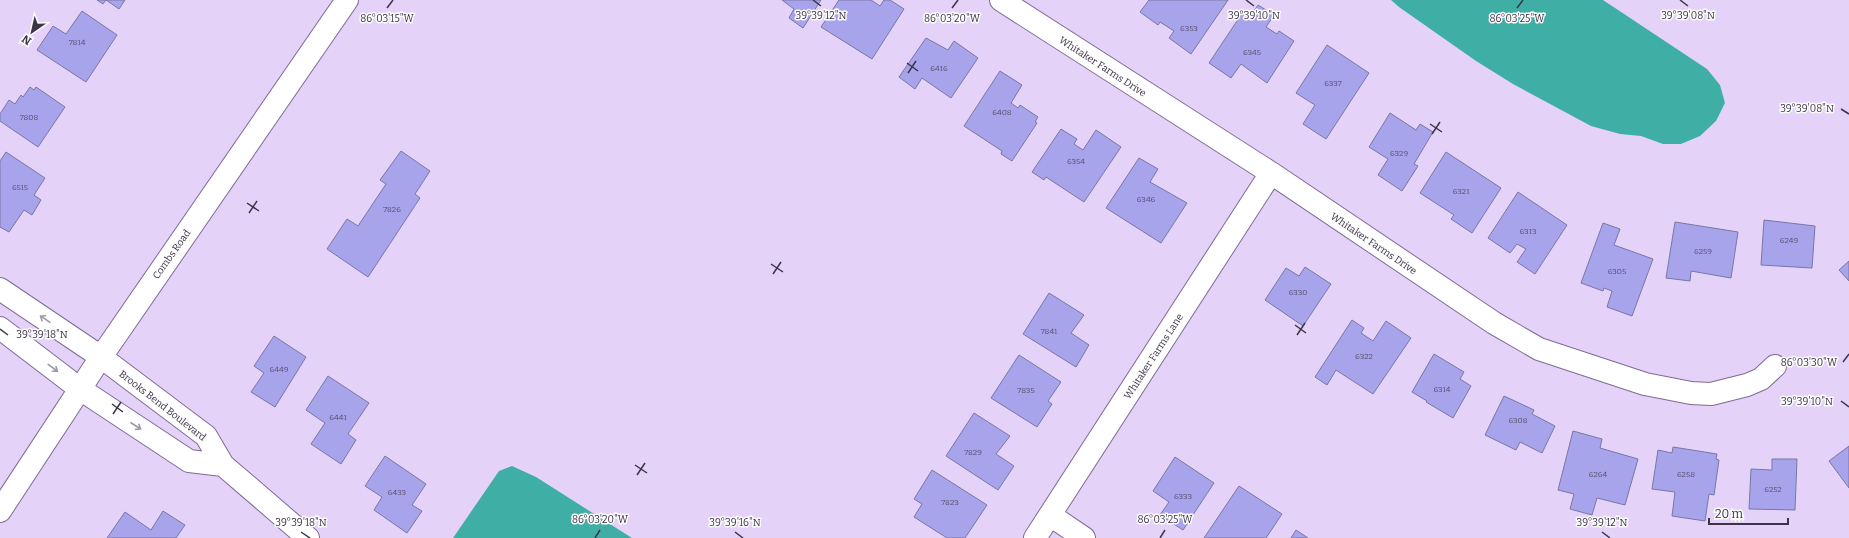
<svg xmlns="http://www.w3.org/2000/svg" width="1849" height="538" font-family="Bitter,serif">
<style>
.water{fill:#3fafa5}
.building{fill:#a8a4eb;stroke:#7977a5}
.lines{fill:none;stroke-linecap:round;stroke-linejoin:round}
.street-casing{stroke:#7f6b96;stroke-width:24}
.secondary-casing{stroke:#7f6b96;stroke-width:24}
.street{stroke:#fff;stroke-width:22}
.secondary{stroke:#fff;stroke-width:22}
.oneway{stroke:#9e9aa3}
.ticks{fill:none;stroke:#3d3447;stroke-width:1.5}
.labels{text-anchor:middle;stroke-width:3;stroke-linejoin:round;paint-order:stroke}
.number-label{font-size:8px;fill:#585070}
.street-label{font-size:10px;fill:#3d3447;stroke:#fcfcfc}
.ticks-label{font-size:10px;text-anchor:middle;fill:#3d3447;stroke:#fcfcfc;stroke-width:3;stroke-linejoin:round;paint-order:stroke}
</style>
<rect width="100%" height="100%" fill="#e4d2f9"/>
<path class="water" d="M1391 0H1603L1707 69 1720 85 1725 103 1716 121 1700 136 1681 144H1663L1641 136 1620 134 1591 126 1513 84 1476 61 1399 7Z
M512 466 536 477 632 538H453L499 471Z"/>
<path class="building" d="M97 0H125L119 9 106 0 103 4Z
M782 0H821L803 28 789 18 794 9Z
M839 0H871L880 6 884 0H890L904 9 872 59 821 27Z
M1149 0H1228L1191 54 1169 38 1174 31 1160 22 1158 25 1140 12Z
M1258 5 1274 15 1266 27 1277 34 1279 31 1294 41 1267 83 1241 64 1231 78 1209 63 1243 12 1250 17Z
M82 11 117 35 86 82 37 50 53 26 66 34Z
M926 38 948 50 954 41 978 58 951 98 922 78 915 89 899 77Z
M1327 45 1369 73 1326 139 1303 124 1315 105 1296 93Z
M1000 71 1022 85 1011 103 1018 108 1020 105 1038 117 1035 122 1037 123 1012 161 1001 154 1002 151 964 126Z
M30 87 34 90 36 87 65 107 38 147 0 121V114L9 100 15 104 21 95 23 97Z
M1390 113 1416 130 1420 124 1433 132 1414 164 1418 166 1402 191 1378 175 1388 159 1369 147Z
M1061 129 1077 139 1074 144 1083 150 1096 130 1121 147 1084 202 1046 177 1044 180 1032 172Z
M401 151 430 171 415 194 420 198 368 277 327 249 347 219 358 226 386 184 380 180Z
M6 152 45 178 34 195 41 200 32 215 24 210 9 232 0 227V161Z
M1446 152 1501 188 1472 233 1451 219 1454 215 1420 193Z
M1139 158 1158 169 1150 182 1187 203 1161 243 1106 208Z
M1518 192 1567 225 1535 274 1517 262 1526 249 1517 244 1510 253 1488 238Z
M1764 220 1815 226 1812 268 1761 265Z
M1675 222 1738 232 1731 278 1691 271 1690 281 1666 278Z
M1603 223 1620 229 1614 245 1653 259 1632 316 1607 307 1612 291 1604 288 1603 291 1581 283Z
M1849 261V281L1839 270Z
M1305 267 1331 284 1303 326 1265 300 1286 268 1299 276Z
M1049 293 1084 315 1071 333 1089 345 1076 367 1023 334Z
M1352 320 1364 328 1361 333 1373 341 1386 321 1411 338 1373 394 1336 370 1327 385 1315 377Z
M274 336 306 357 275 407 251 392 264 373 254 366Z
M1434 354 1464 372 1460 379 1471 386 1453 418 1426 402 1427 401 1412 392Z
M1019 355 1061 382 1048 401 1052 404 1037 427 991 398Z
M328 376 369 403 348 434 356 440 341 464 311 444 325 423 306 410Z
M1504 396 1534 410 1532 414 1555 426 1542 453 1520 442 1516 450 1485 435Z
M974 413 1010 436 996 454 1014 466 998 490 946 456Z
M1573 431 1602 439 1600 448 1638 459 1625 505 1597 498 1592 515 1570 509 1574 494 1558 490Z
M1849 446V488L1829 461Z
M1673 447 1717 454 1716 459 1719 460 1714 495 1709 494 1705 521 1672 516 1675 492 1652 489 1658 450 1672 453Z
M385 456 426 484 412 505 422 511 407 533 374 510 382 497 365 486Z
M1175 457 1214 483 1183 530 1160 515 1169 502 1153 491Z
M1772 459H1797L1795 510 1749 509 1751 469 1772 470Z
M932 470 987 505 965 538H947L914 517 922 504 914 499Z
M1239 486 1282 514 1266 538H1204Z
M163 511 185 525 176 538H107L125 512 151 530Z
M1296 530 1308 538H1291Z"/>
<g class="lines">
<g class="street-casing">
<path id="street" d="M1001 0 1271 173 1494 323 1539 349 1645 384 1691 393 1711 394 1747 385 1761 379 1775 366
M0 289 101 357 206 436 223 465 308 538
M0 328 80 389 189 461 223 465
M1050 515 1084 538
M1035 538 1271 173"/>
</g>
<g class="secondary-casing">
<path id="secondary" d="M0 511 101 357 347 0"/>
</g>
<use href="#street" class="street"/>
<use href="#secondary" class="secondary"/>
</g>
<defs><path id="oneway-shaft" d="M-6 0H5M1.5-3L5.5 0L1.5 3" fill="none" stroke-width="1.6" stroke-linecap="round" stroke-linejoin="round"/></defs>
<g class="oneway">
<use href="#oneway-shaft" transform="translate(45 319) rotate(-146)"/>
<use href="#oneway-shaft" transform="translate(53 368) rotate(37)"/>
<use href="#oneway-shaft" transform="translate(136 426) rotate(33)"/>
</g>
<path class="ticks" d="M813 0 821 6M1246 0 1254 6M1680 0 1688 6M387 8 393 0M952 8 958 0M1517 8 1523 0M907 63 918 71M908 73 916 61M1841 109 1849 114M1430 124 1442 132M1432 134 1440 122M247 203 259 211M249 213 257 201M771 264 783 272M773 274 781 262M1295 325 1306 333M0 329 8 335M1297 335 1305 323M1843 362 1849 354M1841 401 1849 407M112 404 123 412M113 414 121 402M635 465 647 473M637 475 645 463M301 532 310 538M735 532 743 538M1602 532 1610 538M595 538 600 530M1160 538 1165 530"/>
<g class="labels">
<g class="number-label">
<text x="1189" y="31">6353</text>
<text x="77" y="45">7814</text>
<text x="1252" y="55">6345</text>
<text x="939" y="71">6416</text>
<text x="1333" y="86">6337</text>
<text x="1002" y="115">6408</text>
<text x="29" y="120">7808</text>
<text x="1399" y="156">6329</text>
<text x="1076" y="164">6354</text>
<text x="20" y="190">6515</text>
<text x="1461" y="194">6321</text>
<text x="1146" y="202">6346</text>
<text x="392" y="212">7826</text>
<text x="1528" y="234">6313</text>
<text x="1789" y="243">6249</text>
<text x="1703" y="254">6259</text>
<text x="1617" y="274">6305</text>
<text x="1298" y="295">6330</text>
<text x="1049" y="334">7841</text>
<text x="1364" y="359">6322</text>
<text x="279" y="372">6449</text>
<text x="1442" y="392">6314</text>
<text x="1026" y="393">7835</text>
<text x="338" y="420">6441</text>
<text x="1518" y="423">6308</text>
<text x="973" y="455">7829</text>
<text x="1598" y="477">6264</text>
<text x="1686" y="477">6258</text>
<text x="1773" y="492">6252</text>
<text x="397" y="495">6433</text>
<text x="1183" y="499">6333</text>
<text x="950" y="505">7823</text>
</g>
<g class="street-label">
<text transform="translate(1103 66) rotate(33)" y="4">Whitaker Farms Drive</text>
<text transform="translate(1374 243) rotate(34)" y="4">Whitaker Farms Drive</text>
<text transform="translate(171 254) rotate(-55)" y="4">Combs Road</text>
<text transform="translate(1153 356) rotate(-57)" y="4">Whitaker Farms Lane</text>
<text transform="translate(163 405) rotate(38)" y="4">Brooks Bend Boulevard</text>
</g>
</g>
<g class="ticks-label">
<text x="821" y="19">39°39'12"N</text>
<text x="1254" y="19">39°39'10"N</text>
<text x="1688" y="19">39°39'08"N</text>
<text x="387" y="22">86°03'15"W</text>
<text x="952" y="22">86°03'20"W</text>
<text x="1517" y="22">86°03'25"W</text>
<text x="1807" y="112">39°39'08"N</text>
<text x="42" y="338">39°39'18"N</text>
<text x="1809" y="366">86°03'30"W</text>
<text x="1807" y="405">39°39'10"N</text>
<text x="600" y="523">86°03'20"W</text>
<text x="1165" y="523">86°03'25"W</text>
<text x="301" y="526">39°39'18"N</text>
<text x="735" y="526">39°39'16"N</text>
<text x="1602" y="526">39°39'12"N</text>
</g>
<g transform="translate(32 32) rotate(214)" stroke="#fcfcfc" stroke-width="3" paint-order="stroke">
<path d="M0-3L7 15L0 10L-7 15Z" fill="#3d3447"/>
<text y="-6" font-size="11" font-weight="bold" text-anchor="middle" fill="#3d3447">N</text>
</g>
<path d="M1709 518v6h79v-6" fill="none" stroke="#3d3447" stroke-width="2"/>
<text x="1715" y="518" font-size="12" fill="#3d3447" stroke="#fcfcfc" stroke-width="3" paint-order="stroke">20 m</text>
</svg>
